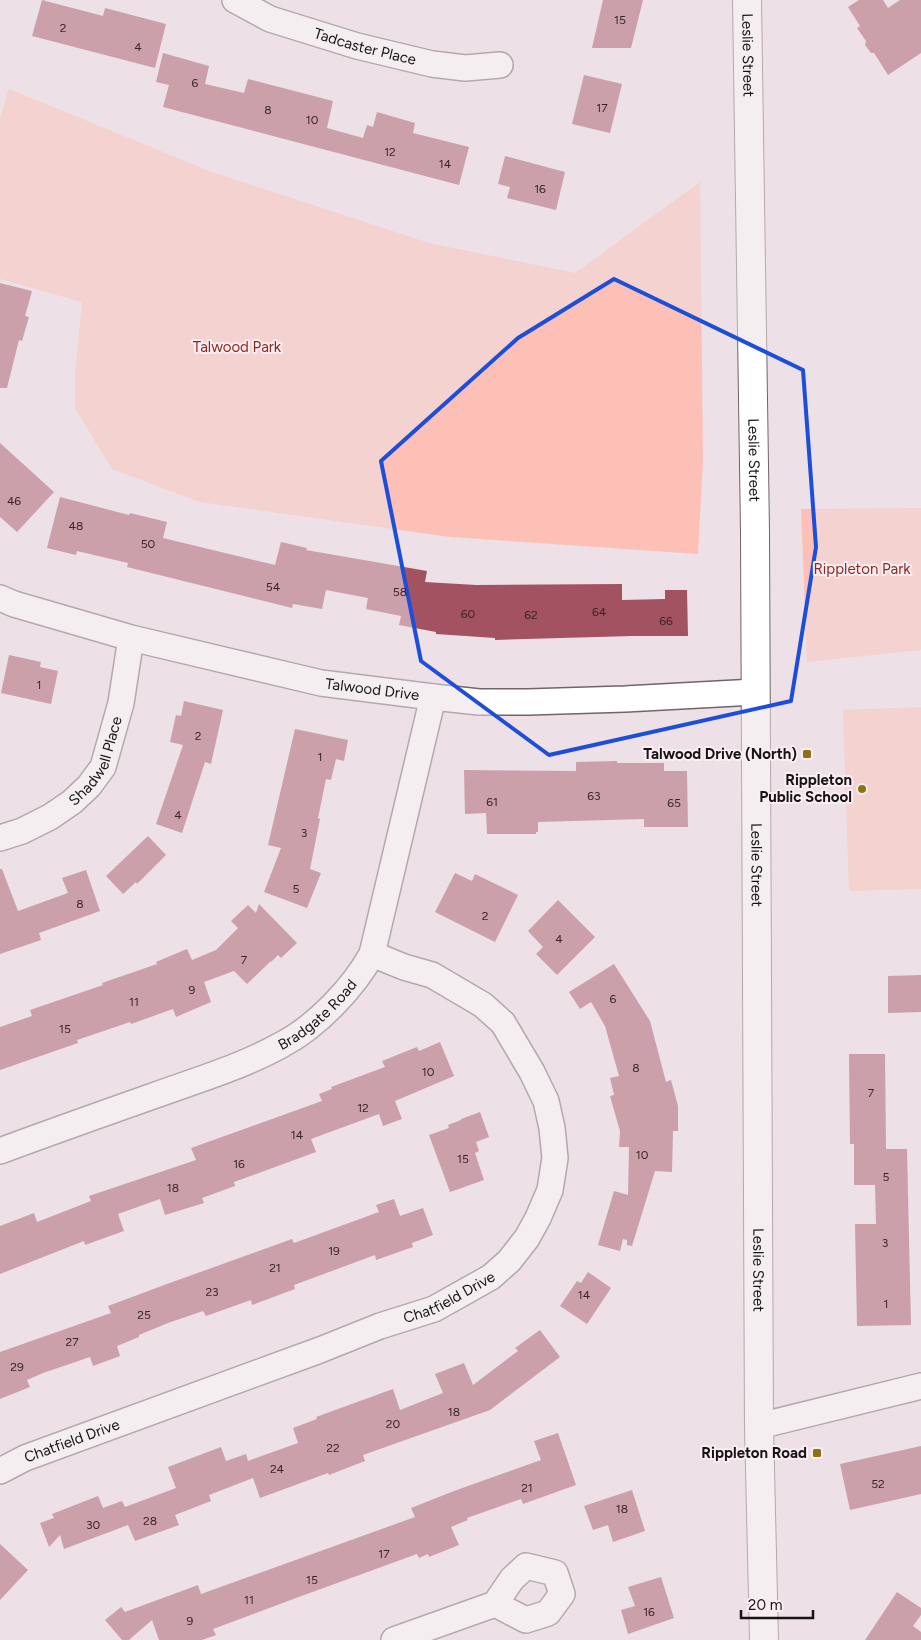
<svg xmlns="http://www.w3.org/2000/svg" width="921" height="1640" font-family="Figtree,sans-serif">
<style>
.green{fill:#fcc0b7}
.building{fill:#a35262}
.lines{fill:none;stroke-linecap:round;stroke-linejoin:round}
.street-casing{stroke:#70656a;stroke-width:28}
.secondary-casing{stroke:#70656a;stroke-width:30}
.street{stroke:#fff;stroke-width:25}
.secondary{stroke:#fff;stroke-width:28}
.marked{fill:none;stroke:#1d4ed8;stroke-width:4;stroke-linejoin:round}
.poi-dot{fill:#8d7115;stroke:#fbeef3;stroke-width:2}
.labels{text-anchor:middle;stroke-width:4;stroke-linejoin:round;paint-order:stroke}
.number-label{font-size:12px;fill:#3b2429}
.street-label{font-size:15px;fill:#181416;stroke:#fbeef3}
.park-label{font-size:15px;fill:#8e281f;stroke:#fbeef3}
.poi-label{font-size:15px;font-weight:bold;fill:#181416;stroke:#fbeef3;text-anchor:end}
</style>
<rect width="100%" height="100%" fill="#ede0e6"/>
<path class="green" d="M9 89 212 172 429 243 575 273 700 182 703 461 698 554 450 537 200 502 112 469 75 408V375L82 302 0 279V119Z
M921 508V650L807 662 801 509Z
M921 707V889L849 891 843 710Z"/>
<path class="building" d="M42 0 103 16 105 8 166 24 155 68 32 36Z
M603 0H643L631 48H592Z
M859 0H883L888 8 900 0H921V53L888 75 874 53H871L865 45 866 41 857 28 860 26 848 7Z
M163 53 209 66 205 84 244 93 248 79 333 101 327 128 363 138 367 125 373 127 377 112 415 123 413 133 469 147 459 185 163 107 169 85 156 82Z
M584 75 622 84 610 133 572 124Z
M505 156 565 172 556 210 507 198 510 187 498 184Z
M0 283 32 291 25 316 29 317 22 341 19 340 7 388H0Z
M0 443 54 492 17 532 0 517Z
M60 497 129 515 130 513 167 522 163 538 275 565 281 542 307 548 306 550 427 571 425 582 476 585 622 584V600L665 599V590H687L688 636H632L495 640V638L436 634V632L399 625 401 616 366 609 368 598 326 590 322 609 293 604 292 608 127 567 128 563 77 551 76 555 47 548Z
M9 655 41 662 40 667 58 671 51 704 1 693Z
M184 701 223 710 211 764 205 762 182 833 156 824 183 745 170 742 176 715 181 716Z
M295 729 348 740 344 761 336 759 331 780 326 779 318 818 320 819 310 869 321 873 307 908 264 892 281 848 268 845Z
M617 761V763H664V771H687L688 827H644V819L538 822V832H536V834H487L486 813 465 814 464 770 576 771V762Z
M148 836 166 855 137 884 136 882 123 894 106 876Z
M0 869H2L18 911 68 893 62 878 86 870 100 911 39 933 41 940 0 954Z
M455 873 472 881 475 874 518 895 495 942 435 912Z
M558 900 595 937 557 975 536 954 543 947 528 931Z
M259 904 297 943 281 958 278 955 271 962V961L247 984 234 971 204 982 211 1002 176 1017 173 1009 131 1024 130 1022 77 1040 78 1043 0 1070V1027L32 1016 30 1010 103 985 102 983 157 964 156 962 187 949 192 960 216 950 238 928 231 921 248 905 256 913Z
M614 964 650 1021 666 1082 671 1080 678 1106V1131H673L672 1172 655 1171 632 1246 627 1245V1240L623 1239 620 1251 598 1245 614 1191 628 1195 629 1147H619L620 1131 610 1096 614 1095 610 1078 619 1076 605 1026 591 1002 580 1009 569 992Z
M921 975V1012L888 1013V976Z
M440 1042 454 1076 395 1101 402 1119 383 1126 379 1114 311 1139 316 1152 234 1182 235 1186 202 1198 204 1203 165 1215 160 1199 118 1214 124 1231 85 1245 84 1241 0 1274V1226L34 1213 37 1222 91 1201 89 1196 196 1160 191 1148 322 1101 319 1094 332 1089 331 1087 385 1067 382 1061 417 1047 419 1051Z
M849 1054H885L886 1149H907L911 1325 857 1326 855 1224H876L875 1185H854V1144H850Z
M480 1112 489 1137 476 1142 479 1151 475 1153 484 1180 450 1192 429 1135 449 1128 448 1125 461 1120V1119Z
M394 1199 400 1216 423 1208 433 1235 412 1243 413 1247 376 1260 375 1255 294 1285 295 1289 252 1305 251 1300 206 1316 203 1311 168 1323 139 1335V1337L117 1346 120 1356 93 1366 90 1357 43 1373 27 1380 30 1387 0 1399V1352L111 1313 108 1306 167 1284 292 1239 294 1243 379 1212 376 1205Z
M588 1272 611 1288 587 1324 560 1306 577 1281 581 1283Z
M540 1330 560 1357 490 1410 363 1455 365 1461 329 1475 328 1473 260 1498 253 1478 209 1495 211 1501 175 1515 179 1525 135 1541 128 1525 64 1549 60 1535 49 1547 40 1523 54 1518 52 1514 98 1496 103 1508 122 1501 125 1507 176 1488 168 1467 221 1447 226 1461 246 1454 248 1461 298 1443 293 1428 317 1419 316 1417 393 1389 400 1410 443 1393 435 1374 464 1363 473 1385 518 1351 515 1348Z
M558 1433 576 1485 523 1504 521 1499 467 1518 468 1520 451 1527 459 1545 429 1557 428 1554 419 1558 417 1554 296 1598 213 1629 216 1635 202 1640H159L152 1620 129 1640H122L105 1620 121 1607 125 1612 198 1585 201 1594 415 1517 411 1508 454 1491 541 1460 534 1441Z
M921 1446V1494L850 1510 840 1464Z
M632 1490 645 1531 613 1542 608 1525 593 1530 584 1506Z
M0 1544 28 1570 0 1600Z
M661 1577 674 1618 628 1634 621 1610 635 1606 628 1587Z
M897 1592 921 1608V1615L913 1626 921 1632V1640H865Z"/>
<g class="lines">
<g class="street-casing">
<g id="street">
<path id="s1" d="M235 0 270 19 357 46 432 64 465 68 500 65"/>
<path id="s2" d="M0 598 14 604 131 638 321 683 433 697 479 702H528L625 699 755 692"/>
<path id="s3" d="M0 838 22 831 50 817 72 802 89 786 103 767 121 703 131 638"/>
<path id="s4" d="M0 1151C51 1132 102 1114 153 1096 197 1080 242 1067 283 1044 317 1026 354 987 372 954L433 697"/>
<path d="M759 1426 921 1386"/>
<path id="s5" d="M0 1471 25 1458 320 1350 380 1326 434 1309 491 1277 509 1261 527 1238 538 1218 550 1190 555 1158 552 1128 546 1101 532 1072 503 1023 483 1005 432 975 404 967 372 954"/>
<path d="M394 1640 495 1604 512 1579 526 1566 555 1573 562 1594 548 1613 526 1620 495 1604"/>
</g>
</g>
<g class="secondary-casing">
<g id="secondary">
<path id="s6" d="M747 0 755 532 759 1426 764 1640"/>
</g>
</g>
<use href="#street" class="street"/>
<use href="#secondary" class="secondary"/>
</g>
<path d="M0 0H921V1640H0ZM614 279 803 370 816 547 791 701 549 755 421 661 381 461 518 338Z" fill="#ede0e6" fill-opacity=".55" fill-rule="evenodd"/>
<path class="marked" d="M614 279 803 370 816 547 791 701 549 755 421 661 381 461 518 338Z"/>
<g class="poi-dot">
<rect x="802" y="749" width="10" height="10" rx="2.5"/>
<circle cx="862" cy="789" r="5"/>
<rect x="812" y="1448" width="10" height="10" rx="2.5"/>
</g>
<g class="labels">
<g class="number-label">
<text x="620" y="24">15</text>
<text x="63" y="32">2</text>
<text x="138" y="51">4</text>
<text x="195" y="87">6</text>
<text x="602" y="112">17</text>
<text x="268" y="114">8</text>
<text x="312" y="124">10</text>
<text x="390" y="156">12</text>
<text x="445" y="168">14</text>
<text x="540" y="193">16</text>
<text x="14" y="505">46</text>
<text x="76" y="530">48</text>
<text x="148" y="548">50</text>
<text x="273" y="591">54</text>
<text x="400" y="596">58</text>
<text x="599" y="616">64</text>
<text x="468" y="618">60</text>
<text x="531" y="619">62</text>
<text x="666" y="625">66</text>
<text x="39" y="689">1</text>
<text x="198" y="740">2</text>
<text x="320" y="761">1</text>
<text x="594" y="800">63</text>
<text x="492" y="806">61</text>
<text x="674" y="807">65</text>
<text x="178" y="819">4</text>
<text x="304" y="837">3</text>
<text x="296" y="893">5</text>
<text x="80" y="908">8</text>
<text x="485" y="920">2</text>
<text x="559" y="943">4</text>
<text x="244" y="964">7</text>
<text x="192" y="994">9</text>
<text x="613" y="1003">6</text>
<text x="134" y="1006">11</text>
<text x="65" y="1033">15</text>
<text x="636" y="1072">8</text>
<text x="428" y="1076">10</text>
<text x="871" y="1097">7</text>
<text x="363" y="1112">12</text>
<text x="297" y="1139">14</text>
<text x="642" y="1159">10</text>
<text x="463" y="1163">15</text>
<text x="239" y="1168">16</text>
<text x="886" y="1181">5</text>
<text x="173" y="1192">18</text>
<text x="885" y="1247">3</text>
<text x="334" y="1255">19</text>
<text x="275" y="1272">21</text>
<text x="212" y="1296">23</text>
<text x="584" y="1299">14</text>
<text x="886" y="1308">1</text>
<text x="144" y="1319">25</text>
<text x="72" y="1346">27</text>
<text x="17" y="1371">29</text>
<text x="454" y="1416">18</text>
<text x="393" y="1428">20</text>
<text x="333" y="1452">22</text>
<text x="277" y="1473">24</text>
<text x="878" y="1488">52</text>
<text x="527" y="1492">21</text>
<text x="622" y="1513">18</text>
<text x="150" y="1525">28</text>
<text x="93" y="1529">30</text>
<text x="384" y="1558">17</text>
<text x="312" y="1584">15</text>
<text x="249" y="1604">11</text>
<text x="649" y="1616">16</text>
<text x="190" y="1625">9</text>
</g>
<g class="street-label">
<text dy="5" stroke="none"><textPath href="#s1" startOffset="139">Tadcaster Place</textPath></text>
<text dy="5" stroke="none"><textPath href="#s6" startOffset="55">Leslie Street</textPath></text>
<text dy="5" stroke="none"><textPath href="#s6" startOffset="460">Leslie Street</textPath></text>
<text dy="5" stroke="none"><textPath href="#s2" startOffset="384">Talwood Drive</textPath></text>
<text dy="5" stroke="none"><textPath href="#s3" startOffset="130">Shadwell Place</textPath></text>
<text dy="5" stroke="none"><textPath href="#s6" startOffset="865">Leslie Street</textPath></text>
<text dy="5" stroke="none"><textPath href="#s4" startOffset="348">Bradgate Road</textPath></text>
<text dy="5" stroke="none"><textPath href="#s6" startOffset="1270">Leslie Street</textPath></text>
<text dy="5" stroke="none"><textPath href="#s5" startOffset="482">Chatfield Drive</textPath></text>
<text dy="5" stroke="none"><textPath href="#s5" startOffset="78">Chatfield Drive</textPath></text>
</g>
<g class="park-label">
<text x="237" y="352">Talwood Park</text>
<text x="862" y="574">Rippleton Park</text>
</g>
<g class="poi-label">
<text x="797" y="759">Talwood Drive (North)</text>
<text x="852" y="785">Rippleton<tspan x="852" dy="17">Public School</tspan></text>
<text x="807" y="1458">Rippleton Road</text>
</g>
</g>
<path d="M741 1610v8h72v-8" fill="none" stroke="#181416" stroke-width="2.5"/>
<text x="748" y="1610" font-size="15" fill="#181416" stroke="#fbeef3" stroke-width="4" paint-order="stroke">20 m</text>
</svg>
